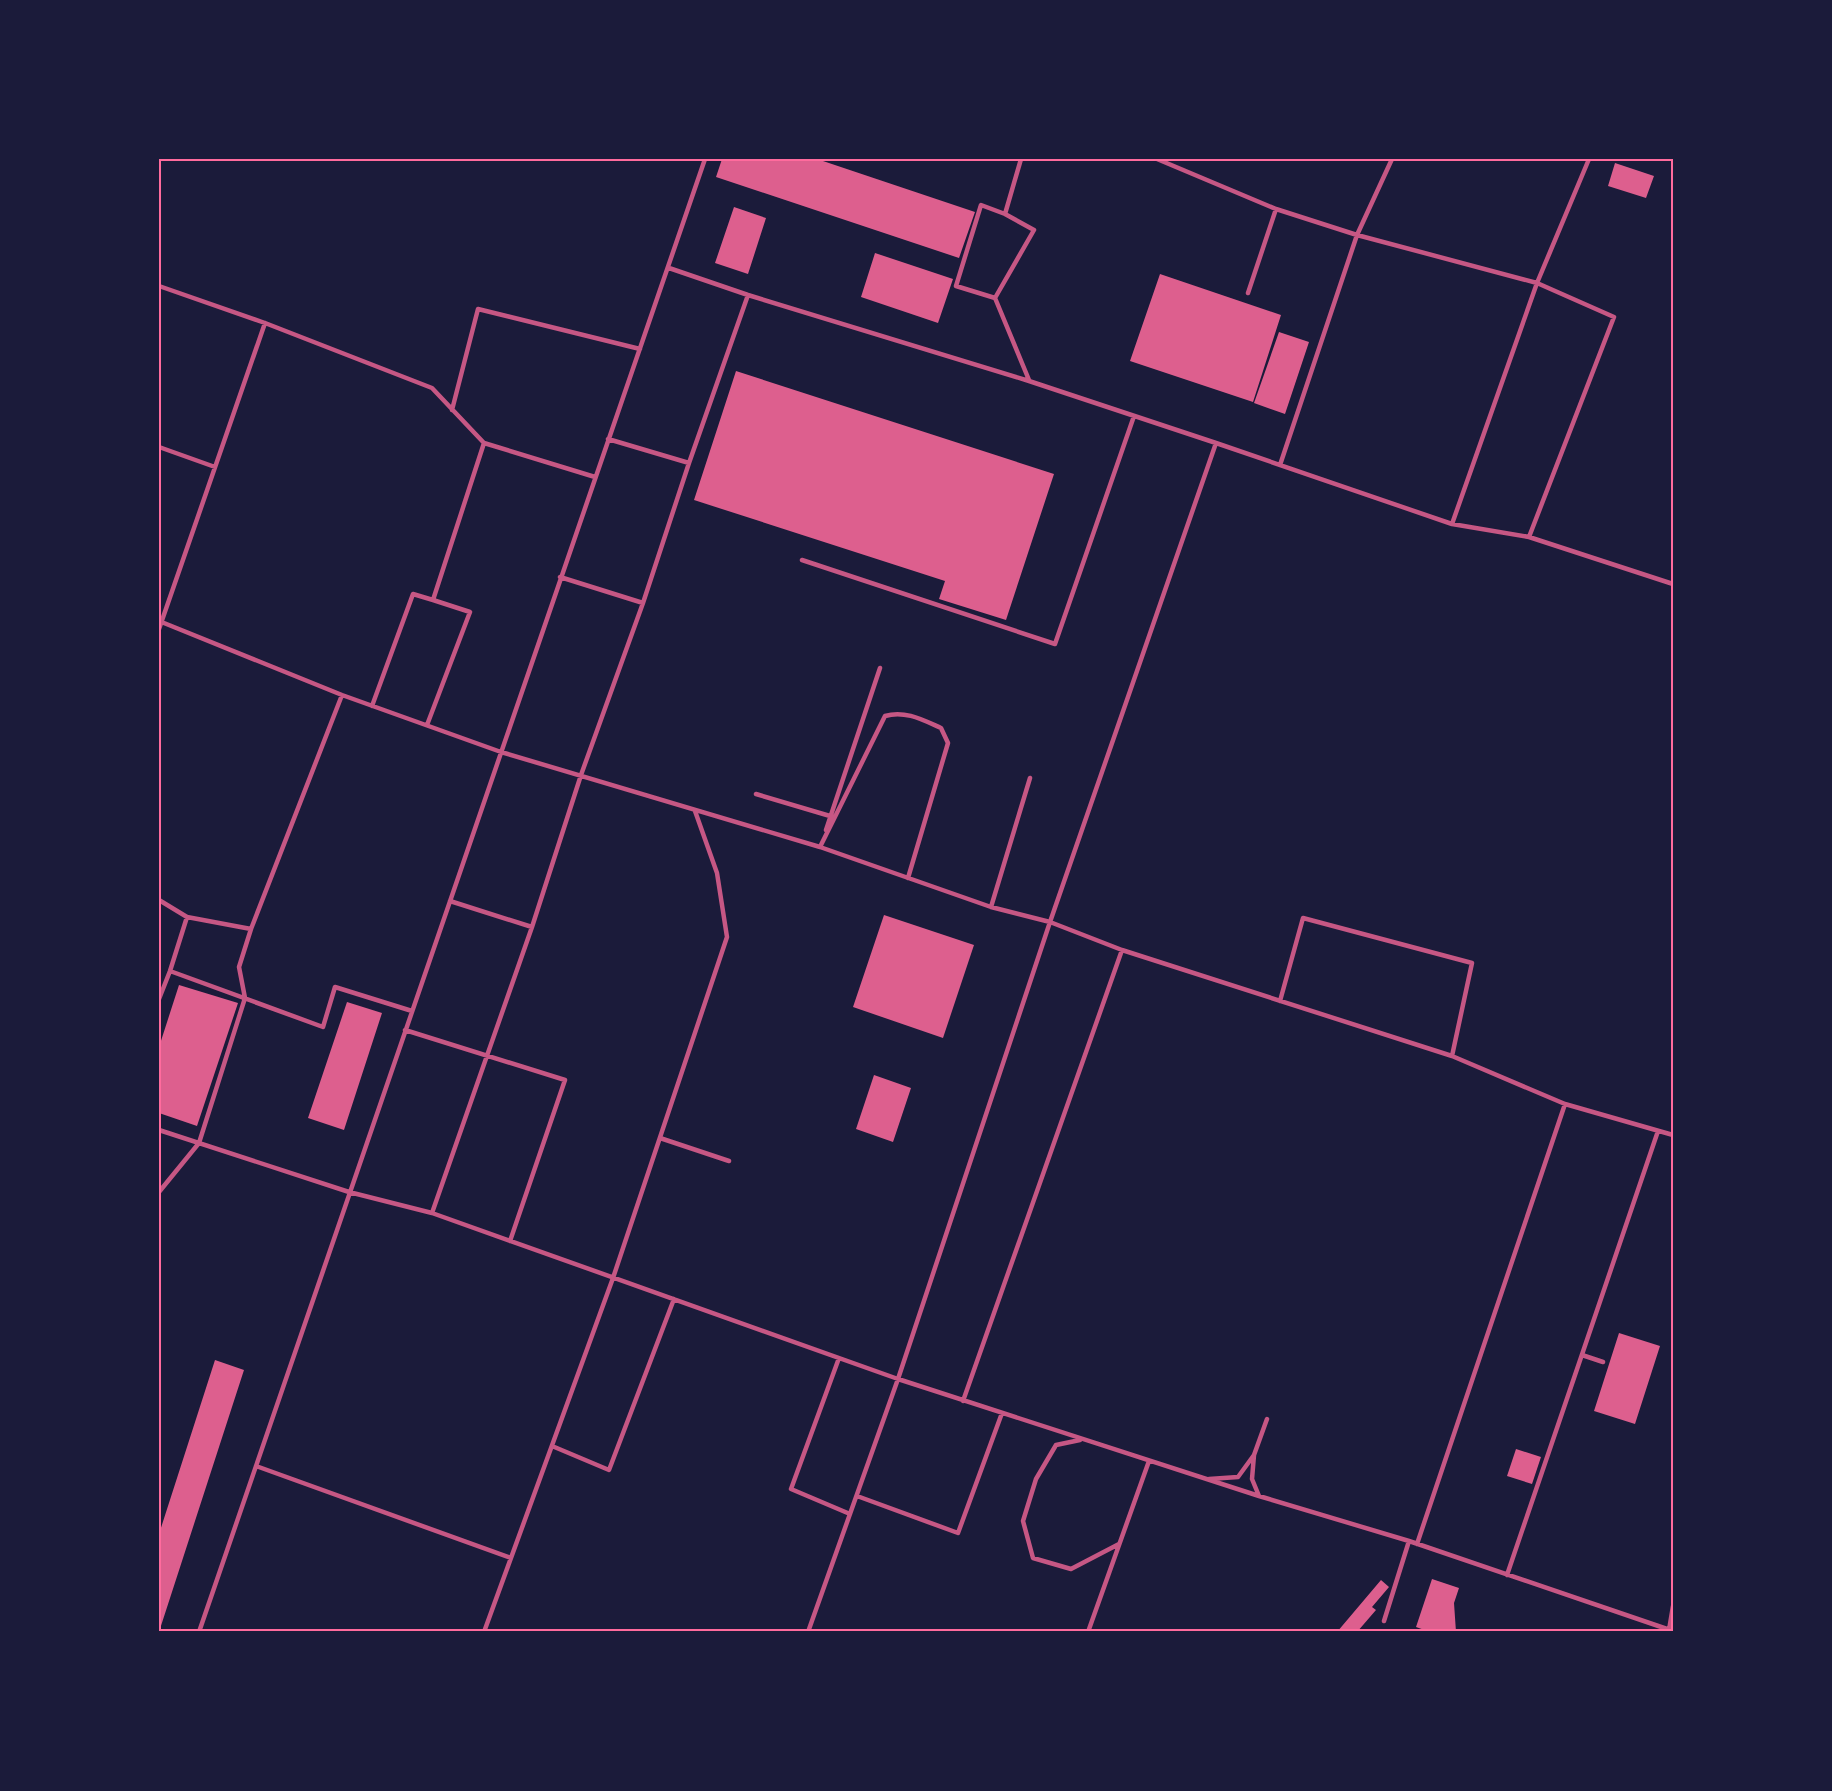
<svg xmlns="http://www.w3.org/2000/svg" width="1832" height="1791" font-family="Arial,sans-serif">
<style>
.building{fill:#dd5f8e}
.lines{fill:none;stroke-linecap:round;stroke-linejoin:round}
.service{stroke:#c65784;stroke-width:4.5}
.neatline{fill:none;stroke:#ff6b9d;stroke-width:2}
</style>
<rect width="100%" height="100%" fill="#1b1b3a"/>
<path class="building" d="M722 159H817L975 212 959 258 716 177Z
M1615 163 1654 176 1646 198 1608 186Z
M734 207 766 218 748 274 715 263Z
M875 253 953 279 938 323 861 297Z
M1160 274 1281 315 1253 402 1130 361Z
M1279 332 1309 342 1285 414 1254 403Z
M736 371 1054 474 1006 620 939 599 945 581 694 500Z
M884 915 974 945 943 1038 853 1007Z
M179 985 238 1003 197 1126 159 1113V1047Z
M347 1002 382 1013 344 1130 308 1118Z
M874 1075 911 1088 893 1142 856 1129Z
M1619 1333 1660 1346 1635 1424 1594 1411Z
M215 1360 244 1370 159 1632V1534Z
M1516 1449 1541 1457 1532 1484 1507 1476Z
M1432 1579 1459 1588 1454 1603 1456 1632H1430L1416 1627Z
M1381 1580 1389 1587 1372 1607 1376 1610 1357 1632H1337Z"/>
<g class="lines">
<path class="service" d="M1021 159 1005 214 981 205 956 286 995 298 1029 380
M1157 159 1276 209 1357 235 1537 283 1452 524
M669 268 748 295 1029 381 1216 443 1050 922 898 1379 808 1632
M159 286 265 323 432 388 484 443 433 600 413 594 372 706
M1248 293 1276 209
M995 298 1034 230 1005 214
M452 410 478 309 640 349
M608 439 689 463
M484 443 595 477
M1216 443 1452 524 1529 537 1673 584
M159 447 215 467
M1280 465 1357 235 1392 159
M1529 537 1614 317 1537 283 1589 159
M802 560 1055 644 1134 416
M560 577 643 603
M159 621 342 695 501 752 820 847 991 907 1050 922 1122 950 1452 1056 1565 1104 1673 1135
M159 629 265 323
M427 725 470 612 433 600
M756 794 830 816
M826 830 880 668
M820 847 885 716C905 710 923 720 941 728L948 743 908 878
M159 900 187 917 251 929 239 967 245 998 199 1143 159 1192
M450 901 532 927
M991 907 1030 778
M251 929 342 695
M170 971 323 1027 335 987 412 1011
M159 999 170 971 187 917
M1280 1001 1303 918 1472 963 1452 1056
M405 1030 565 1080 510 1241
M159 1130 349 1192 432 1213 898 1379 1259 1496 1409 1541 1673 1631
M660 1138 729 1161
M432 1213 532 927 581 775 643 603 689 463 748 295
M1582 1355 1603 1362
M839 1358 791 1489 850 1514
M963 1401 1122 950
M1080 1440 1056 1445 1036 1479 1023 1521 1033 1558 1071 1569 1119 1544
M552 1446 609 1470 674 1299
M1254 1455 1252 1479 1259 1496
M256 1466 511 1558
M1209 1479 1238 1477 1254 1455 1267 1419
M857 1496 958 1533 1002 1413
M1417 1544 1565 1104
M1507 1575 1658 1131
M1384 1621 1409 1541
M1669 1630 1673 1606
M199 1632 705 159
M484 1632 613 1278 727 937 717 873 695 811
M1088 1632 1149 1461"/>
</g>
<rect width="1832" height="1791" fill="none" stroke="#1b1b3a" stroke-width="321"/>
<rect x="160" y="160" width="1512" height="1470" class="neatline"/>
</svg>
